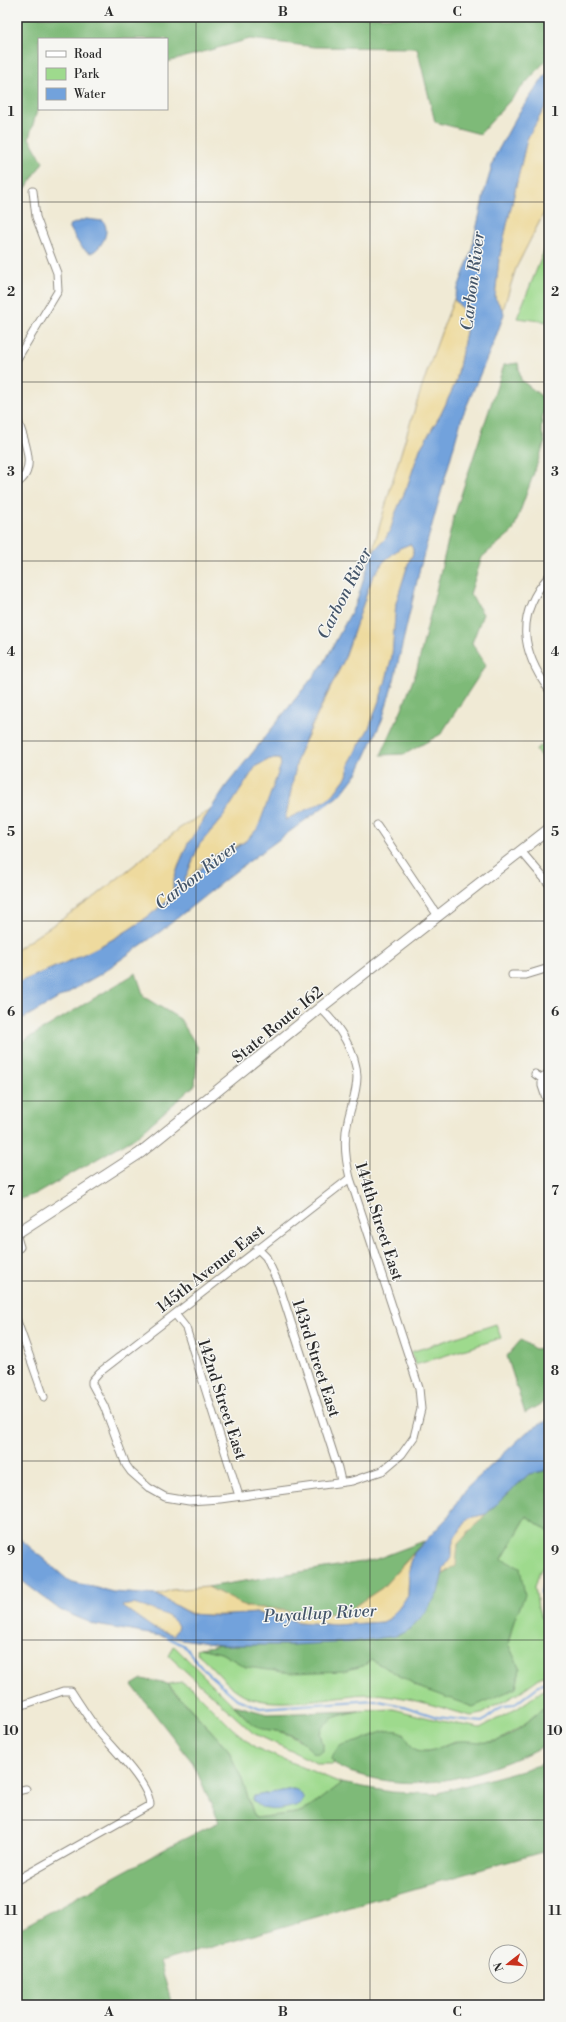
<svg xmlns="http://www.w3.org/2000/svg" width="566" height="2022" font-family="'Libre Bodoni',serif">
<style>
.green{fill:#9eda8d;stroke:#64825c;fill-rule:evenodd}
.forest{fill:#7eba78;stroke:#547252}
.sand{fill:#eeda9e;stroke:#8c8264}
.water{fill:#72a2dc;stroke:#4e6684;fill-rule:evenodd}
.lines{fill:none;stroke-linecap:round;stroke-linejoin:round}
.stream{stroke:#72a2dc;stroke-width:2}
.street-casing{stroke:#8e8a80;stroke-width:9}
.secondary-casing{stroke:#8e8a80;stroke-width:12}
.street{stroke:#fff;stroke-width:7}
.secondary{stroke:#fff;stroke-width:10}
.grid{fill:none;stroke:#2b2b2b;stroke-width:1;stroke-opacity:0.55}
.labels{text-anchor:middle;stroke-width:3;stroke-linejoin:round;paint-order:stroke}
.street-label{font-size:16px;fill:#2b2b2b;stroke:#f6f6f2}
.water-label{font-size:17px;font-style:italic;fill:#445569;stroke:#f6f6f2}
.neatline{fill:none;stroke:#2b2b2b;stroke-width:1.5}
.grid-label{font-size:13px;text-anchor:middle;font-weight:bold;fill:#2b2b2b}
</style>
<rect width="100%" height="100%" fill="#f6f6f2"/>
<filter id="ink" filterUnits="userSpaceOnUse"><feTurbulence type="fractalNoise" baseFrequency=".025" numOctaves="2"/><feDisplacementMap in="SourceGraphic" scale="8" xChannelSelector="R" yChannelSelector="G"/><feConvolveMatrix kernelMatrix="1 2 1 2 8 2 1 2 1" color-interpolation-filters="sRGB"/></filter>
<filter id="wash" filterUnits="userSpaceOnUse"><feTurbulence type="fractalNoise" baseFrequency=".012" numOctaves="4" result="noise"/><feDisplacementMap in="SourceGraphic" scale="16" xChannelSelector="R" yChannelSelector="G"/><feGaussianBlur stdDeviation="0.9" result="paint"/><feColorMatrix in="noise" values="0 0 0 0 0 0 0 0 0 0 0 0 0 0 0 0 0 1.4 0 .05"/><feComposite in="paint" operator="in"/></filter>
<g filter="url(#wash)">
<rect width="100%" height="100%" fill="#f0ead5"/>
<path class="green" d="M549 239V322L517 318Z
M549 741V767L548 768 536 749Z
M496 1324 501 1338 415 1365 411 1352Z
M527 1516 549 1532V1557L539 1573 535 1587 538 1607 549 1641V1671L517 1694 481 1714 471 1716C438 1707 402 1694 368 1694 333 1695 269 1713 239 1692 223 1682 212 1665 197 1653L196 1649 200 1648 221 1653 246 1667 363 1666 372 1660 423 1689 516 1688 520 1669 508 1644 514 1620 502 1559Z
M174 1646 252 1724C279 1735 291 1728 314 1753L323 1745 320 1733 325 1723 335 1717 358 1711 393 1709 441 1721 480 1728 518 1708 549 1686V1703L523 1725 500 1740 482 1743 455 1741 432 1751H421L413 1749 404 1734 398 1731 384 1732 358 1742 343 1745 332 1759 334 1764H319L253 1733 169 1656Z
M182 1682 193 1689 233 1729 256 1748 341 1783 309 1808 297 1813 255 1818 241 1777 227 1748 168 1684ZM293 1789 264 1809 254 1796Z"/>
<path class="forest" d="M17 17H549V57L480 134 435 122 417 48 315 47 250 39 167 62V39H39V104L29 138 43 162 26 188 20 186 17 176Z
M518 363 521 380 545 399 541 429 545 442 513 531 482 557 470 594 483 614 472 643 486 665 441 734 405 754 381 755 404 704 417 669 454 516 504 365Z
M136 973 144 997 180 1019 198 1048 195 1085 137 1136 38 1193 17 1200V1045Z
M521 1340 535 1349 549 1347V1399L525 1413 507 1356Z
M549 1467V1532L527 1516 502 1559 520 1568 525 1595 514 1620 508 1644 520 1669 516 1688 473 1707 423 1689 372 1660 363 1666 344 1671 291 1673 246 1667 221 1653 200 1648 221 1645H293L437 1593 442 1575 448 1572 456 1557 458 1544 486 1514 529 1474 544 1471Z
M424 1541 382 1588 346 1612 304 1616 279 1609 247 1607 208 1587 374 1560Z
M142 1679 167 1684 227 1748 241 1777 255 1818 297 1813 309 1808 341 1783 391 1792 435 1794 540 1765 549 1758V1850L160 1962 172 2005H17V1930L178 1842 219 1822 193 1763 132 1685Z
M549 1703V1742C538 1751 523 1755 510 1761 458 1781 413 1791 357 1774 348 1772 336 1768 332 1759 334 1753 336 1748 342 1745 347 1743 353 1743 357 1742 370 1738 383 1728 398 1731 409 1734 408 1749 420 1751 432 1754 443 1744 455 1742 469 1738 485 1746 500 1740 518 1733 534 1715 549 1703Z
M234 1705 267 1714 359 1711C340 1715 329 1715 320 1733L323 1745V1751L318 1754 314 1753 297 1737 283 1732 263 1729 252 1724Z"/>
<path class="sand" d="M549 100V203L516 268 503 310 495 298 499 259 527 139Z
M454 299 467 314V327L456 382 441 414 420 449 407 487 396 512 391 528 386 538 372 553C396 467 421 382 454 299Z
M410 544 413 549V554L409 561 396 603 392 656 385 684 370 726 350 762 347 776 332 796 325 801 285 820 298 756 344 660 372 578 384 561 400 548Z
M270 759H280L281 765C275 780 265 817 257 829 246 845 231 848 214 856 201 862 191 877 181 888L199 845 223 817 256 766Z
M210 810C193 835 173 863 173 894 136 935 68 962 17 983V949L96 896 180 828Z
M486 1514 458 1544 456 1565 442 1575 444 1568 452 1556V1545L455 1537 469 1518Z
M414 1553 409 1570 408 1596 389 1619 383 1622 335 1625 298 1622 278 1616 257 1613 241 1615H196L184 1610 157 1595 171 1590 208 1587 247 1607 279 1609 304 1616 346 1612 382 1588Z
M133 1604C145 1607 176 1615 178 1627L174 1635 153 1628 122 1606Z"/>
<path class="water" d="M549 70V100L527 139 499 259 495 298 503 310 504 314 495 339 462 417 420 568 394 680 382 720 358 772 341 794 236 871 161 931 99 975 24 1018 19 1016 17 1013V983C68 962 136 935 173 894V881L187 845 226 786 324 663 356 603 372 553 386 538 391 528 396 512 407 487 420 449 441 414 456 382 467 327V314L454 299 471 253 485 190 495 156 518 114ZM410 544 413 549V554L409 561 396 603 392 656 385 684 370 726 350 762 347 776 332 796 325 801 285 820 298 756 313 722 344 660 372 578 384 561 400 548ZM270 759H280L281 765 258 828 247 840 236 848 214 856 182 887 199 845 223 817 256 766Z
M86 219 103 221C111 231 102 248 91 253 79 249 76 238 70 228V225Z
M549 1419V1467L544 1471 529 1474 486 1514 469 1518 455 1537 452 1545V1556L444 1568 438 1593 425 1613 409 1630 396 1636 352 1642 293 1645H221L155 1635 96 1625 60 1610 17 1577V1536L69 1581 113 1592 157 1595 190 1614 218 1616 257 1613 278 1616 298 1622 335 1625 383 1622 389 1619 408 1596 409 1570 414 1553 447 1518 466 1489 527 1432ZM133 1604C145 1607 176 1615 178 1627L174 1635 153 1628 122 1606Z
M293 1789C299 1790 301 1793 304 1799L300 1805C282 1809 266 1815 252 1800L254 1796Z"/>
<g class="lines">
<path class="stream" d="M549 1568 541 1592 549 1620
M166 1637 183 1645 206 1672 237 1699 260 1708 374 1700 403 1706 437 1717 482 1722 503 1706 514 1705 549 1678"/>
</g>
</g>
<g filter="url(#ink)">
<g class="lines">
<g class="street-casing">
<path id="street" d="M17 359 58 291 57 273 36 217 33 191
M17 418C23 437 39 470 17 483
M549 576C515 615 521 651 549 690
M377 825 438 916
M521 851 549 884
M512 975H526L549 968
M320 1008C338 1024 357 1053 357 1077 357 1092 351 1106 348 1120 343 1140 345 1158 350 1178L419 1388 421 1409 414 1437 402 1454 382 1471 352 1481 220 1499 189 1501 165 1497 149 1488 131 1472 126 1465 104 1406 92 1384V1381L100 1372 350 1178
M535 1074 542 1079
M542 1079V1086L549 1107
M542 1079 549 1072
M17 1237 20 1247 17 1250
M257 1248 266 1257 279 1285 338 1468 341 1481
M175 1314 186 1328 239 1496
M17 1321 44 1397
M17 1707 63 1691H71C80 1705 89 1719 99 1732 113 1749 149 1783 150 1805L17 1880
M17 1791 26 1789"/>
</g>
<g class="secondary-casing">
<path id="secondary" d="M17 1233 140 1153 320 1008 549 829"/>
</g>
<use href="#street" class="street"/>
<use href="#secondary" class="secondary"/>
</g>
</g>
<path class="grid" d="M196 17V2005M370 17V2005M17 202H549M17 382H549M17 561H549M17 741H549M17 921H549M17 1101H549M17 1281H549M17 1461H549M17 1640H549M17 1820H549"/>
<g class="labels">
<g class="street-label">
<text transform="translate(277 1024) rotate(-39)" y="6">State Route 162</text>
<text transform="translate(380 1221) rotate(72)" y="6">144th Street East</text>
<text transform="translate(210 1268) rotate(-38)" y="6">145th Avenue East</text>
<text transform="translate(317 1358) rotate(72)" y="6">143rd Street East</text>
<text transform="translate(223 1399) rotate(72)" y="6">142nd Street East</text>
</g>
<g class="water-label">
<text transform="translate(472 281) rotate(-83)" y="6">Carbon River</text>
<text transform="translate(344 593) rotate(-63)" y="6">Carbon River</text>
<text transform="translate(196 875) rotate(-38)" y="6">Carbon River</text>
<text transform="translate(320 1613) rotate(-3)" y="6">Puyallup River</text>
</g>
</g>
<rect width="566" height="2022" fill="none" stroke="#f6f6f2" stroke-width="44"/>
<rect x="38" y="38" width="130" height="72" fill="#f6f6f2" stroke="#a5a5a2"/>
<rect x="46" y="51" width="20" height="6" fill="#ffffff" stroke="#a5a5a2"/>
<text x="74" y="58" font-size="12" fill="#2b2b2b">Road</text>
<rect x="46" y="68" width="20" height="12" fill="#9eda8d" stroke="#a5a5a2"/>
<text x="74" y="78" font-size="12" fill="#2b2b2b">Park</text>
<rect x="46" y="88" width="20" height="12" fill="#72a2dc" stroke="#a5a5a2"/>
<text x="74" y="98" font-size="12" fill="#2b2b2b">Water</text>
<g transform="translate(508 1964) rotate(253)"><circle r="19" fill="#f6f6f2" stroke="#a5a5a2"/>
<path d="M0-3L7 15L0 10L-7 15Z" fill="#c8321e"/>
<text y="-6" font-size="11" font-weight="bold" text-anchor="middle" fill="#2b2b2b">N</text>
</g>
<rect x="22" y="22" width="522" height="1978" class="neatline"/>
<g class="grid-label">
<text x="109" y="16">A</text>
<text x="283" y="16">B</text>
<text x="457" y="16">C</text>
<text x="11" y="116">1</text>
<text x="555" y="116">1</text>
<text x="11" y="296">2</text>
<text x="555" y="296">2</text>
<text x="11" y="476">3</text>
<text x="555" y="476">3</text>
<text x="11" y="656">4</text>
<text x="555" y="656">4</text>
<text x="11" y="836">5</text>
<text x="555" y="836">5</text>
<text x="11" y="1016">6</text>
<text x="555" y="1016">6</text>
<text x="11" y="1195">7</text>
<text x="555" y="1195">7</text>
<text x="11" y="1375">8</text>
<text x="555" y="1375">8</text>
<text x="11" y="1555">9</text>
<text x="555" y="1555">9</text>
<text x="11" y="1735">10</text>
<text x="555" y="1735">10</text>
<text x="11" y="1915">11</text>
<text x="555" y="1915">11</text>
<text x="109" y="2016">A</text>
<text x="283" y="2016">B</text>
<text x="457" y="2016">C</text>
</g>
</svg>
